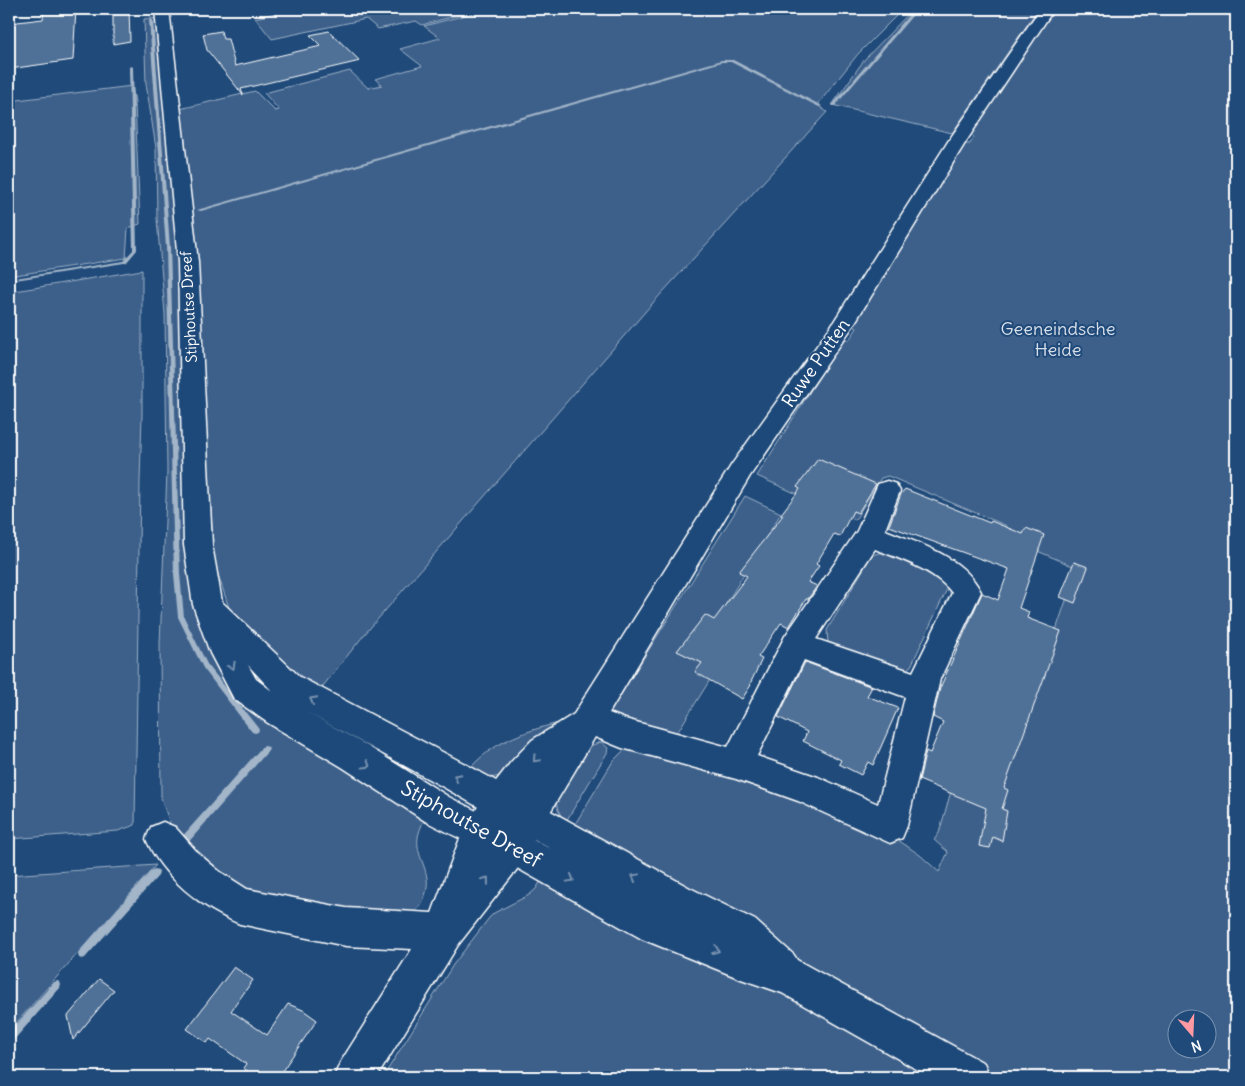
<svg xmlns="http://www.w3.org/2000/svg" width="1245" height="1086" font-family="Delius,sans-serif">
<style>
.green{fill:#3c618b;stroke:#9eb0c5;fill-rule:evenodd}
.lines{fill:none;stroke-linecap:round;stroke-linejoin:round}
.stream{fill:#a3b5c8;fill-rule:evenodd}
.building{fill:#507197;stroke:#fff}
.minor-casing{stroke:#fff;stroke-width:3}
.major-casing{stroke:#fff;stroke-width:3}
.minor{fill:#1f4a7a;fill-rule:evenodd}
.major{fill:#1f4a7a;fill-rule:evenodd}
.oneway{stroke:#7992af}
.labels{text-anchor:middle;stroke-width:4;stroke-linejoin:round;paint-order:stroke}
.far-street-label{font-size:15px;fill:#fff;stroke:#1f4a7a}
.park-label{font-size:18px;fill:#d8dfe8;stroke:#1f4a7a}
.street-label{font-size:18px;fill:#fff;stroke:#1f4a7a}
.near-street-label{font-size:21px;fill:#fff;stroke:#1f4a7a}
</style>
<rect width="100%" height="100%" fill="#1f4a7a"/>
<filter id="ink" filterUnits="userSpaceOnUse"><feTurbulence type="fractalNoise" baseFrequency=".02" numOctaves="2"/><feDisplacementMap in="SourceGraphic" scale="10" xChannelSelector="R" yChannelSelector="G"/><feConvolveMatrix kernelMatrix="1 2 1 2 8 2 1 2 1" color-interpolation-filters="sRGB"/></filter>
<g filter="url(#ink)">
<path class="green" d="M292 9H480L422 25 416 21 378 29 366 19 272 39 255 18Z
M489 9H903L858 54 819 103 820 107 827 112 651 305 364 635 319 691 268 656 230 611 214 562 192 210 180 109 255 91 275 111 279 110 264 93 350 71 368 88 382 85 375 79 422 66 400 49 440 38 424 26Z
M913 9H1038L952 133 832 105 864 60Z
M1051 9H1236V1077H383L453 965 489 918 494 913 529 895 536 889 613 761 631 743 873 823 920 855 939 872 948 852 934 840 939 833 958 767 1006 778 1077 568 1005 537 1007 526 888 476 881 478 855 520 757 476 843 339 849 340 857 328 852 325 965 144H970L974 137 970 135ZM1178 1018H1208V1048H1178Z
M151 18 158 19 216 658 431 809C425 818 420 827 418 837 415 861 436 872 423 901 418 911 411 916 401 920L226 887 175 838 161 798 160 644 167 472 165 314 157 219 156 148 146 84 144 19Z
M132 86 135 102 140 224 128 228 126 258 9 276V101Z
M142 270V415L140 481 135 825 118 831 9 839V292Z
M745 496 781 513 703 642 716 670 677 733 608 715Z
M883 552 942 576 947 589 911 666 899 675 828 644 827 630 872 555Z
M558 723H562L505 775 490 778 467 772C490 743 522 732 558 723Z
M601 742 608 748 607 753 565 823 558 810 555 799 584 748Z
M156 865 9 1031V875Z"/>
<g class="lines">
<path class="stream" d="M914 9H918L835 106H833V104Z
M151 19 153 20 170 247 180 574 184 617 207 664 258 728 259 730 258 732 255 733 252 732 203 668 178 617 174 574 166 247 149 20Z
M722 60H733L822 106 819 107 731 62H722L201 211 197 210Z
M131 66 133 67 137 250 126 263H124L9 281V279L123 261 133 250 129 67Z
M265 746 268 747 269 749 268 751 186 845 183 846 180 845 179 842 180 839 262 747Z
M155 869 158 870 159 873 158 876 85 958 82 959 79 958 78 955 79 952 152 870Z
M57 981 60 982 61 985 60 988 12 1042 9 1043V1032L54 982Z"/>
</g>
<path class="building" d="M44 9H76L73 60 9 69V23L43 19Z
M113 9H129L130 41 113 44Z
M221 31 223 39H228L235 66 321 46 310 35 329 31 360 61 241 89 243 95 207 50 203 34Z
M818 459 876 484 858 513 853 511 840 536 834 534 816 564 819 566 808 582 817 586 808 599H806L789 627 781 623 758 657 762 659 750 684 751 685 742 699 695 672 702 663 677 651 705 615 714 620 747 576 739 572 783 515 781 514 800 489 797 487Z
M905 489 990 523 991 521 1023 534 1026 528 1044 535 1019 608 1029 612 1027 618 1061 631 1004 788 1008 790 1002 809 1007 811 1002 841 993 837 990 848 979 846 986 808 919 780 926 751 930 753 943 722 933 717 940 688 982 593 998 600 1009 569 889 526 901 494Z
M1074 562 1088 567 1075 603 1060 597Z
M805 662 872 687 867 696 898 708 873 765 868 762 861 775 839 764 841 760 803 741 807 732 778 717Z
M234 967 253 980 231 1011 267 1035 288 1004 303 1010 317 1020 278 1077H256L243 1068 246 1064 210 1039 207 1043 187 1029Z
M99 979 114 990 73 1040 68 1016Z"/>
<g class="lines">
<g class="minor-casing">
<path id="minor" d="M1040 9H1054L967 140 851 329 750 476 609 713 625 719 728 747 785 636 857 531 878 484 887 481 896 484 900 491 885 530C920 544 963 556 981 592L940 679 907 826 902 838 890 843 798 801 736 779 622 748 595 737 540 829 525 859 458 945 377 1077H334L340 1063 412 949 346 946 240 924C203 909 162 877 146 839L151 827 163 822 175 827 198 853 219 871 247 889 346 908 432 913 459 841 482 799 511 762 532 740 574 714 732 464 831 326 949 140ZM875 549C900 559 935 570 952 593L913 672 816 639ZM804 660 905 697 878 804 818 777 757 756Z"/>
</g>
<g class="major-casing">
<path id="major" d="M155 9H169L198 262 212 545 222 602 300 677 469 766 690 888 755 920 794 955 797 960 984 1063 990 1077H930L782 993 741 979 642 939 501 859 425 821 342 767 268 723 234 699 210 653 193 605 184 545 178 262ZM248 665 272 691 256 679ZM301 709 445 788 551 849 449 797 366 745Z"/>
</g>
<use href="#minor" class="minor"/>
<use href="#major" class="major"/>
</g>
<defs><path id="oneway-chevron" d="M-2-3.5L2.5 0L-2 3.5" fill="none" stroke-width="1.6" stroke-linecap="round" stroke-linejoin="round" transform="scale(1.25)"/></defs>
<g class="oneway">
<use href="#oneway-chevron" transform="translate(232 666) rotate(61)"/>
<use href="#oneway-chevron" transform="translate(313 700) rotate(-152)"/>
<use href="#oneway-chevron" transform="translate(536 759) rotate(133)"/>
<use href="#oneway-chevron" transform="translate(367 765) rotate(32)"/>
<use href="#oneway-chevron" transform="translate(457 777) rotate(-152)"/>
<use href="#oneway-chevron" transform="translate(635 877) rotate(-151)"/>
<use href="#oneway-chevron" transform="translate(571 879) rotate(29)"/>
<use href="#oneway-chevron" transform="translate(486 880) rotate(-52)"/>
<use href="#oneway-chevron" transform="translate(716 950) rotate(22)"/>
</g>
</g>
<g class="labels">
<g class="far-street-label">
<text transform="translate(189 307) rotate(-93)" y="5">Stiphoutse Dreef</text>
</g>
<g class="park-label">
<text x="1058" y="335">Geeneindsche<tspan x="1058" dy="21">Heide</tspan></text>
</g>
<g class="street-label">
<text transform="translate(816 363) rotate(-55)" y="6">Ruwe Putten</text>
</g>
<g class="near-street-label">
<text transform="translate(471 824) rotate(29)" y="7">Stiphoutse Dreef</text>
</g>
</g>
<rect width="1245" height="1086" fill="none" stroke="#1f4a7a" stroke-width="30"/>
<rect x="15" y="15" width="1215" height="1056" fill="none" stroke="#fff" stroke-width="2" filter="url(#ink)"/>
<g transform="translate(1192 1034) rotate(161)"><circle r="24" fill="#1f4a7a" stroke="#7992af"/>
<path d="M0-4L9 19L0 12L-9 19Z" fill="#ff9aa2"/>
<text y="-8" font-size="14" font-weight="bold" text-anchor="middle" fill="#ffffff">N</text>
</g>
</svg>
